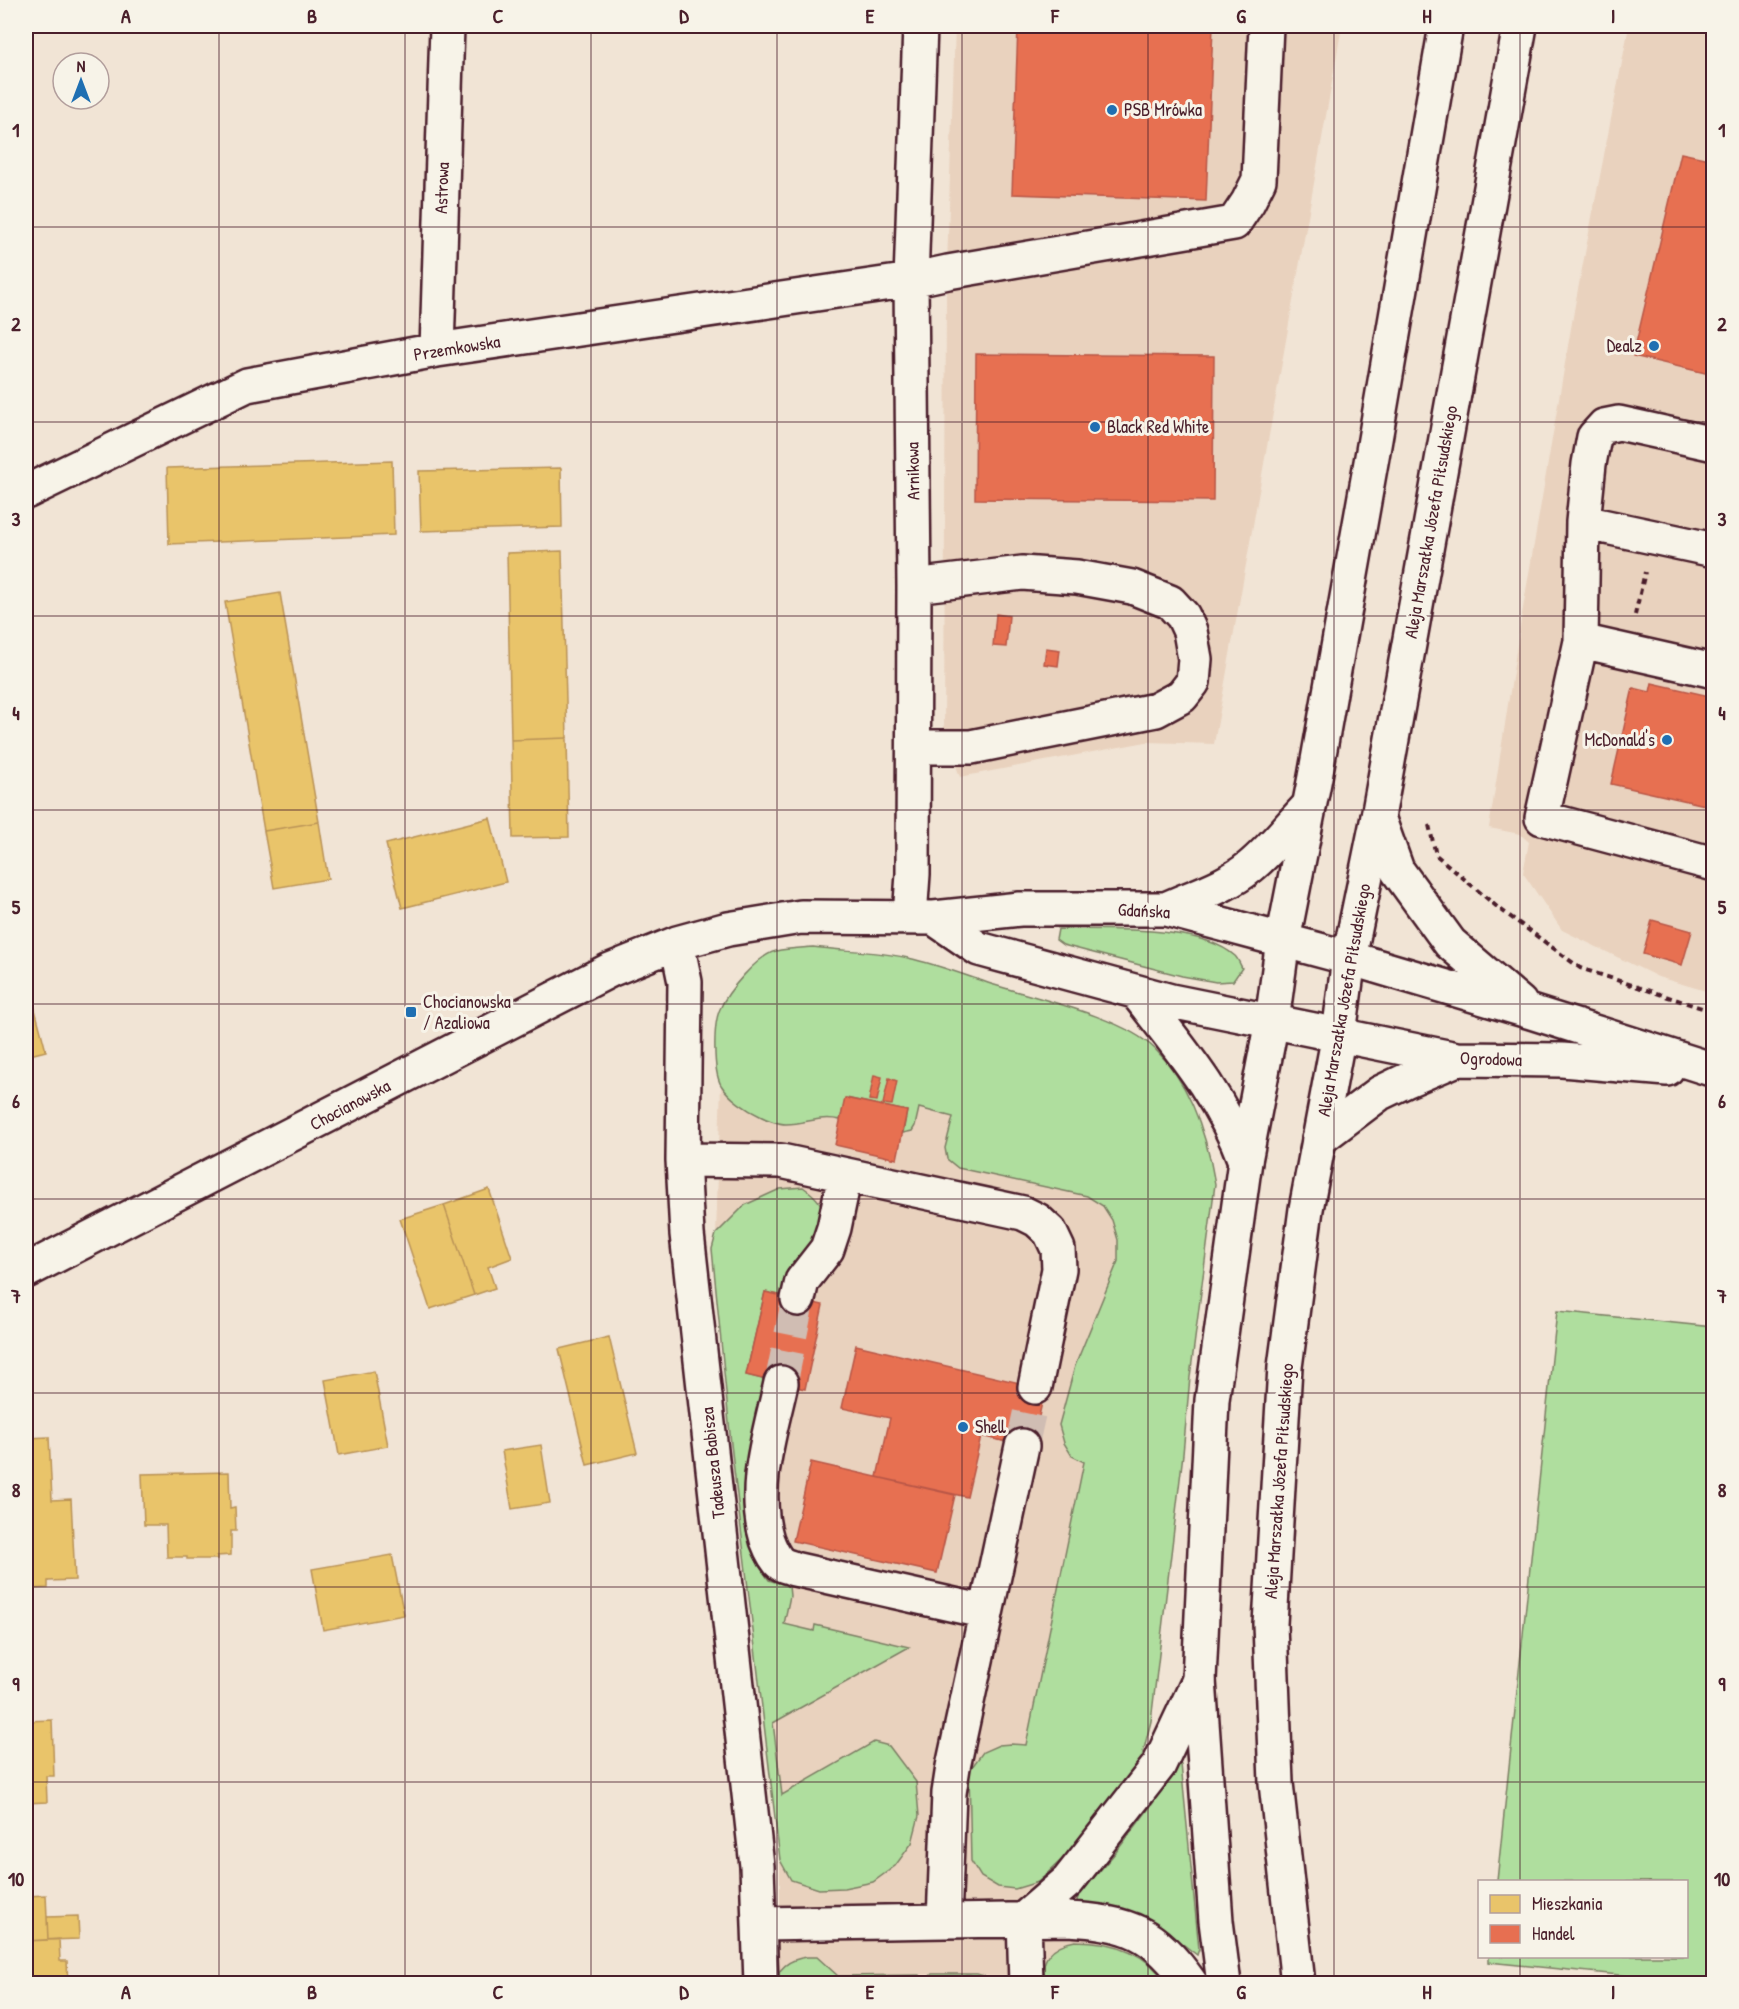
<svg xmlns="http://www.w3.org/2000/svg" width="1739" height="2009" font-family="'Patrick Hand',sans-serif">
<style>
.built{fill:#e9d2be}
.green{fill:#afde9e;stroke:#7c7e64;stroke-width:1.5}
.homes{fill:#e9c46a;stroke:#b99257;stroke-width:1.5}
.shops{fill:#e76f51;stroke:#b85746;stroke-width:1.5}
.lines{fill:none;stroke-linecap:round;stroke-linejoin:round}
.minor-tunnel{stroke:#d0bdb3;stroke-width:33;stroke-dasharray:33 16;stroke-linecap:butt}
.minor-casing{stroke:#4a1f2b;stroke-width:38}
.major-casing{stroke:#4a1f2b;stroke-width:38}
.path{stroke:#4a1f2b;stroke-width:4;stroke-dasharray:6 4.5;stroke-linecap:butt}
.minor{stroke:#f7f3e8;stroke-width:33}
.major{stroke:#f7f3e8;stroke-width:33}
.grid{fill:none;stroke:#4a1f2b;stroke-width:1.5;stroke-opacity:0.55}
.poi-dot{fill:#1f6fb2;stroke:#f7f3e8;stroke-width:2}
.labels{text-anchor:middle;stroke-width:6;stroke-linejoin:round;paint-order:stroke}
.poi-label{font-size:18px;fill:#4a1f2b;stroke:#f7f3e8;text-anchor:start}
.street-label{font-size:18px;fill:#4a1f2b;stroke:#f7f3e8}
.neatline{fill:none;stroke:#4a1f2b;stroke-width:2}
.grid-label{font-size:20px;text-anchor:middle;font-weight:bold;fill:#4a1f2b}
</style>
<rect width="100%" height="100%" fill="#f1e4d5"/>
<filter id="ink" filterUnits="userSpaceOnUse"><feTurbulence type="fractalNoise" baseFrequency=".0167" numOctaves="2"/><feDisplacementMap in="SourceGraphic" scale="12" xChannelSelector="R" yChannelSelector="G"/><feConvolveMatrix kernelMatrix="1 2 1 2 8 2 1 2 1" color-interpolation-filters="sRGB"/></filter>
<g filter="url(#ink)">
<path class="built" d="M955 26H1342L1214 744 1146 742 960 777 944 731 946 297Z
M1629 26H1713V993L1658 977 1562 930 1523 873 1529 842 1520 834 1489 828 1521 620 1575 305Z
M740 1035 1191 1155 1128 1691 1150 1884 1175 1983H775L780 1903V1860L712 1249 716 1234 721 1085Z"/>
<path class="green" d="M1058 929C1104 930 1200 924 1235 956 1238 959 1240 964 1242 968L1233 981 1216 982 1182 976 1063 945 1056 940Z
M813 947C843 951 878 951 908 958 936 964 964 975 991 984 1036 998 1123 1017 1155 1049 1191 1084 1207 1136 1215 1184L1190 1377 1183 1454 1151 1721 1141 1761 1077 1845 1038 1882 1015 1889 998 1887 981 1877 971 1861 969 1771 983 1752 999 1745 1011 1744 1026 1745 1084 1462 1072 1456 1064 1443 1059 1425 1075 1366 1118 1261V1240L1112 1220 1103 1206 1087 1196 958 1168 947 1159 945 1148 953 1117 919 1108 915 1126 912 1131 903 1133 907 1111 846 1098 840 1120C819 1115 807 1124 786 1124 779 1124 767 1120 760 1116 747 1110 729 1098 721 1085 713 1071 713 1024 720 1009 727 992 758 955 776 951 787 948 801 948 813 947Z
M803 1187C833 1208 828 1223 807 1250 804 1253 800 1256 797 1260 791 1270 790 1286 789 1297L765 1292 746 1375 770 1381 750 1477 751 1548 759 1566 769 1580 789 1586 790 1596 784 1624 814 1631 815 1625 909 1647 773 1723 782 1795 874 1742 889 1746 916 1782 919 1816 912 1843 895 1866 873 1882 844 1888 819 1889 791 1880 780 1860 731 1444 712 1249 716 1234 745 1205 780 1189Z
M1557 1311 1713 1327V1983H1699L1489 1962V1956H1686V1882L1497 1881Z
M1178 1761 1181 1764 1199 1949 1197 1955 1150 1919 1117 1909 1078 1904 1077 1900 1079 1895 1116 1852 1138 1823 1153 1803Z
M1075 1941C1111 1941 1146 1951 1166 1983H1094L1089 1979 1085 1983H1047C1037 1960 1052 1945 1075 1941Z
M807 1957H817L838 1976 919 1975 922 1978 929 1977 932 1974H977L984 1976V1984H775C778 1967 791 1959 807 1957Z"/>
<path class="homes" d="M392 461 394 535 169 544 167 468Z
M561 468 562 527 421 531 419 471Z
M562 551 567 738 511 740 507 553Z
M280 593 319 822 264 831 225 602Z
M567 738 569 837 513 838 511 740Z
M490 818 506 882 402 908 386 844Z
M319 822 328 879 274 888 264 831Z
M28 983 46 1051 26 1056V984Z
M489 1189 512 1258 488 1267 495 1288 474 1295 444 1205Z
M444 1205 474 1295 430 1309 400 1219Z
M609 1337 637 1453 587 1465 559 1349Z
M374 1371 388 1446 339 1455 325 1380Z
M49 1437 52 1500 71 1499 75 1580 48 1581V1588L26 1589V1438Z
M541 1445 550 1503 512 1509 502 1451Z
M229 1472 230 1508 235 1507 236 1531H231V1555L217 1556V1559H187V1557H167L166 1525H144L142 1474Z
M392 1555 404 1615 323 1630 312 1569Z
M52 1720 54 1776H46L47 1802 26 1803V1721Z
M46 1895 48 1940 26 1941V1896Z
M78 1916 79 1939 48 1940 47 1917Z
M59 1939 60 1961H67L68 1984H26V1941Z"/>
<path class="shops" d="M1018 26H1213L1206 201 1012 194Z
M1681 153 1714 160V375L1633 356Z
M976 354 1214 356 1213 501 975 499Z
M996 614 1009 616 1006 647 993 646Z
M1046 648 1060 650 1058 666 1044 664Z
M1652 683 1714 697V807L1611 784 1633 688 1650 692Z
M1652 920 1692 931 1682 965 1643 954Z
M874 1075 882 1077 877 1101 869 1100Z
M889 1078 897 1081 892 1105 883 1104Z
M845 1098 907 1111 897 1159 835 1145Z
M765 1292 823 1305 805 1389 746 1375Z
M856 1345 1045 1389 1032 1448 981 1436 967 1497 877 1477 890 1418 842 1408Z
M811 1462 955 1495 937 1573 793 1541Z"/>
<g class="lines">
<path class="minor-tunnel" d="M781 1383 798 1299
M1022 1446 1035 1387"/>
<g class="minor-casing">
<path id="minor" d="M437 350 447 26
M1714 444 1619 423 1604 426 1594 437 1589 464 1583 522 1581 641 1542 818 1714 864
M26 492 247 385 437 350 911 280 948 272 1234 223 1248 202 1259 180 1266 26
M1583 522 1714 550
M1581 641 1714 671
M914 747H971L1156 710 1182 696 1193 682 1195 659 1190 631 1183 616 1170 602 1132 587 1077 577 1022 573 914 586
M1378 817 1397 870 1450 943 1520 1003
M1166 909C1194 896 1226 887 1250 867 1272 849 1289 826 1309 806
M910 917 913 874 914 586 911 280 920 26
M934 918 979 949 1171 1001 1457 1059 1562 1060 1667 1069
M677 943 685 982 683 1160 687 1234 757 1866 761 1984
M1137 993C1178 1046 1222 1097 1245 1161
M1319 1139 1380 1093 1405 1081 1457 1059
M683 1160 781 1161 1023 1213 1037 1220 1050 1232 1058 1249 1059 1269 1035 1387
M26 1271 610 970 677 943 728 929 801 917 934 918 1020 909H1166L1349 958 1531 1012 1714 1070
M798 1299 802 1281 827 1249 834 1228 845 1175
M781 1383C770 1434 751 1488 767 1540 770 1548 774 1558 781 1564 784 1566 791 1567 794 1569L986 1612
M944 1921 949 1793 953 1767 1022 1446
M760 1924 1068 1919C1128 1922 1155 1932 1191 1984
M1026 1984 1024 1919 1068 1881 1159 1765 1199 1680"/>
</g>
<g class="major-casing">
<path id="major" d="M1224 1984 1216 1921 1199 1680 1212 1400 1245 1161 1272 1021 1283 940 1315 777 1373 451 1446 26
M1298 1984 1276 1783 1270 1624 1285 1367 1306 1209 1339 1034 1349 958 1378 817 1520 26"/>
</g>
<path class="path" d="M1635 615 1645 572
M1429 825 1436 855 1496 906 1580 968 1714 1012"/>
<use href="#minor" class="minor"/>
<use href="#major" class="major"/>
</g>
</g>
<path class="grid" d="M219 26V1984M405 26V1984M591 26V1984M777 26V1984M962 26V1984M1148 26V1984M1334 26V1984M1520 26V1882M26 227H1714M26 422H1714M26 616H1714M26 810H1714M26 1004H1714M26 1199H1714M26 1393H1714M26 1587H1714M26 1782H1714M1520 1956V1984"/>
<g class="poi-dot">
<circle cx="1112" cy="110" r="6"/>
<circle cx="1654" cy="346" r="6"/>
<circle cx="1095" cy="427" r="6"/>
<circle cx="1667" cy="740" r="6"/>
<rect x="405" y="1006" width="12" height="12" rx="3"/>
<circle cx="963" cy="1427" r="6"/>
</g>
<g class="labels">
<g class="poi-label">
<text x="1124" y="116">PSB Mrówka</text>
<text x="1642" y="352" text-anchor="end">Dealz</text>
<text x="1107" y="433">Black Red White</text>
<text x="1655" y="746" text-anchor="end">McDonald's</text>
<text x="423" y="1008">Chocianowska<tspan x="423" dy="21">/ Azaliowa</tspan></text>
<text x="975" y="1433">Shell</text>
</g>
<g class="street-label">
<text transform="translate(442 188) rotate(-88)" y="6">Astrowa</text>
<text transform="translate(457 348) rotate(-9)" y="6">Przemkowska</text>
<text transform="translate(913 471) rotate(-91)" y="6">Arnikowa</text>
<text transform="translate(1431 522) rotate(-80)" y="6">Aleja Marszałka Józefa Piłsudskiego</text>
<text transform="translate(1144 911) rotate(3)" y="6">Gdańska</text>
<text transform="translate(1344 1000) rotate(-80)" y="6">Aleja Marszałka Józefa Piłsudskiego</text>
<text transform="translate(1491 1059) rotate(2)" y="6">Ogrodowa</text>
<text transform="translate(350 1105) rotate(-28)" y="6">Chocianowska</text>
<text transform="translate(713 1463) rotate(-96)" y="6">Tadeusza Babisza</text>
<text transform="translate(1279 1481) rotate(-86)" y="6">Aleja Marszałka Józefa Piłsudskiego</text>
</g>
</g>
<rect width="1739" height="2009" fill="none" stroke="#f7f3e8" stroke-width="66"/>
<rect x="1478" y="1880" width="210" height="78" fill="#f7f3e8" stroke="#b29e9c" stroke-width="1.5"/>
<rect x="1490" y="1895" width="30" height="18" fill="#e9c46a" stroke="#b29e9c" stroke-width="1.5"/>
<text x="1532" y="1910" font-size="18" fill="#4a1f2b">Mieszkania</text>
<rect x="1490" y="1925" width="30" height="18" fill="#e76f51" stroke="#b29e9c" stroke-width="1.5"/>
<text x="1532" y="1940" font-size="18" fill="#4a1f2b">Handel</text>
<g transform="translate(81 81)"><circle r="28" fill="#f7f3e8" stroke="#b29e9c" stroke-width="1.5"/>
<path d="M0-4.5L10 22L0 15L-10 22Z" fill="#1f6fb2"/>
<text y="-9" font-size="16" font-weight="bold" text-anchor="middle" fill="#4a1f2b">N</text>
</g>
<rect x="33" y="33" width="1673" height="1943" class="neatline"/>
<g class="grid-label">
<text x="126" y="23">A</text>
<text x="312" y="23">B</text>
<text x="498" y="23">C</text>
<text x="684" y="23">D</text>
<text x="870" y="23">E</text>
<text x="1055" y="23">F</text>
<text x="1241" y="23">G</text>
<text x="1427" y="23">H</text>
<text x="1613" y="23">I</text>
<text x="16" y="137">1</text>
<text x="1722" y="137">1</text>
<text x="16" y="331">2</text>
<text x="1722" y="331">2</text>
<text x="16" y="526">3</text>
<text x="1722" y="526">3</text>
<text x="16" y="720">4</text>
<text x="1722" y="720">4</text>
<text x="16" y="914">5</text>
<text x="1722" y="914">5</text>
<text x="16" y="1108">6</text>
<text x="1722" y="1108">6</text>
<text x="16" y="1303">7</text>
<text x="1722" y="1303">7</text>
<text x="16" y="1497">8</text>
<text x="1722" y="1497">8</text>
<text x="16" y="1691">9</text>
<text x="1722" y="1691">9</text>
<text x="16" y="1886">10</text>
<text x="1722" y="1886">10</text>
<text x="126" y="1999">A</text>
<text x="312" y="1999">B</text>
<text x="498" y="1999">C</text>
<text x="684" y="1999">D</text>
<text x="870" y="1999">E</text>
<text x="1055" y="1999">F</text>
<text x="1241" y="1999">G</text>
<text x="1427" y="1999">H</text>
<text x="1613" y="1999">I</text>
</g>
</svg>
